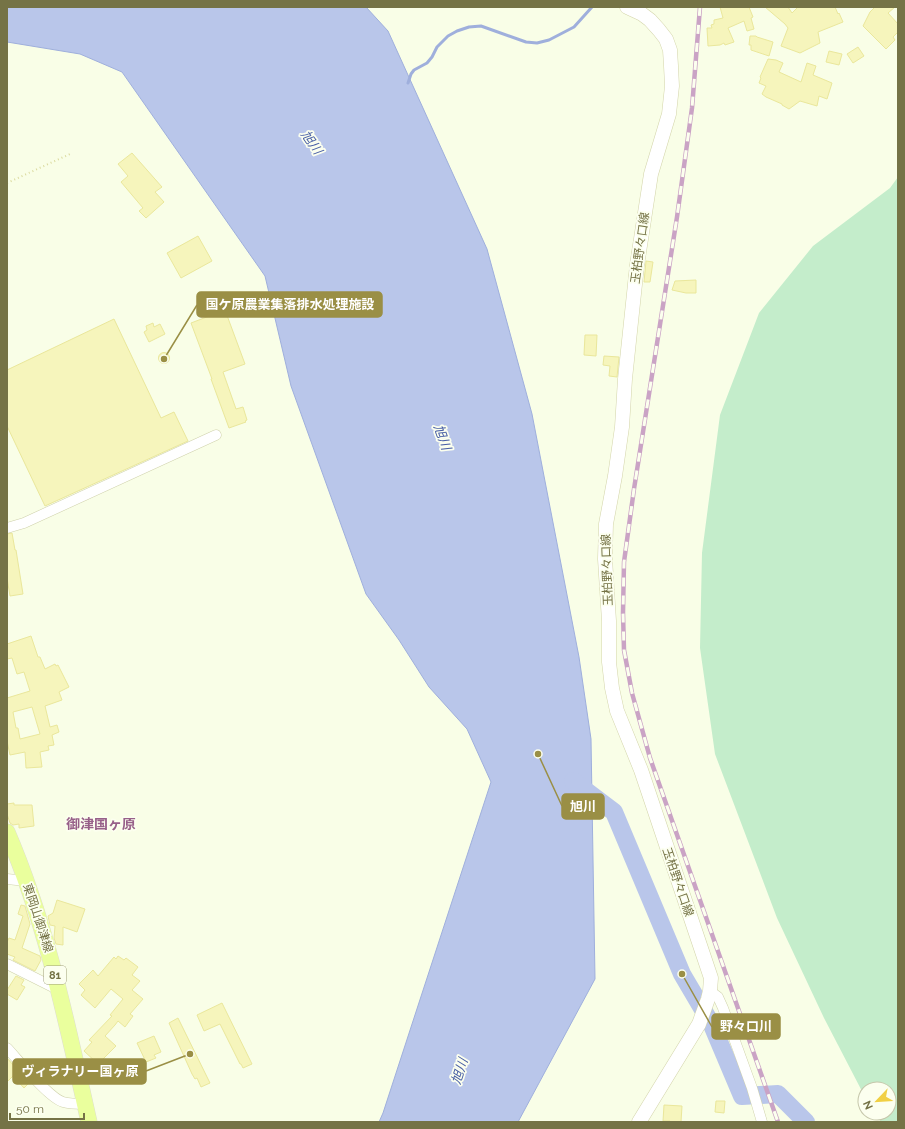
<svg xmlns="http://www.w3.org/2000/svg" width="905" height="1129" font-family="Raleway,'Noto Sans JP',sans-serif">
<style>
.green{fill:#c4edcb}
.water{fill:#b9c6ea;stroke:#9fafdc}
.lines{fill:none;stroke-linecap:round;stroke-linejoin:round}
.stream{stroke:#9fafdc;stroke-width:3}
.river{stroke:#b9c6ea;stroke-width:18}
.building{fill:#f6f5bc;stroke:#eae79b;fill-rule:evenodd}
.minor-casing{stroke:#cfd1ab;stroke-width:11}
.secondary-casing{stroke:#d3d4a9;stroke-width:15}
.primary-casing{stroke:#deddd3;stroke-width:17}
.path{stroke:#dbda9f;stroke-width:2;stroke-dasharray:1 3;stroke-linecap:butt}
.minor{stroke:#fff;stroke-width:10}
.secondary{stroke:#fff;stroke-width:14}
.primary{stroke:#eaff9d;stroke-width:16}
.rail-casing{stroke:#caa3c5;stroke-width:4.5}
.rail{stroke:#fcffef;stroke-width:3;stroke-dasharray:9;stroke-linecap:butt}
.labels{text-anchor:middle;stroke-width:3.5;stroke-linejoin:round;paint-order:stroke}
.shield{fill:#fcffef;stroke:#9e9d79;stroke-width:1}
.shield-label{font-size:11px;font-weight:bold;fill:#757346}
.street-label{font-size:12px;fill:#757346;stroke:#fcffef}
.water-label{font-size:13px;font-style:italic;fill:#485fa6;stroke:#fcffef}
.quarter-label{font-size:14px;font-weight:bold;fill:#976089;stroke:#fcffef}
.leader{fill:none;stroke:#9a8f45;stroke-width:1.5}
.callout-dot{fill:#9a8f45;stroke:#fcffef;stroke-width:1.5}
.callout{fill:#9a8f45;stroke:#9a8f45;stroke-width:1.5}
.callout-label{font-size:13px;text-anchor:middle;font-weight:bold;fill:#fff}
</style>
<rect width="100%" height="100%" fill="#f9fee7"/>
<path class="green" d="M898 177V1122H881L875 1113H889V1089H865V1097L824 1018 777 918 715 754 700 648 702 553 720 415 759 313 813 246 890 188Z"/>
<path class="water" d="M7 7H366L388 31 487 249 532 414 579 657 591 739 595 979 518 1122H379L383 1113 491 782 467 729 429 687 399 640 366 594 291 386 265 276 122 72 80 54 7 42Z"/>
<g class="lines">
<path class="stream" d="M408 83 411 74 414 70 427 63 432 57 437 47 448 36 457 31 469 27 481 26 526 42 537 43 549 40 574 27 592 7"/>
<path class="river" d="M573 781 614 812 682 974 712 1025 742 1096 778 1094 806 1122"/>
</g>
<path class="building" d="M720 7H749L753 17 751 18 754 29 747 31 744 21 728 28 734 42 725 45 724 43 720 45 708 46 707 28H712L711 25 714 24V20L723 18Z
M765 7H788L792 13 798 7H835L838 14 839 13 843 22 818 32 820 43 800 53 781 46 788 28 785 24Z
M875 7H895L888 13 898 24V32L893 37 895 40 886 49 863 26 870 12Z
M750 36H756L757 37 773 42 769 56 751 50V45H749Z
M858 47 864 56 853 63 847 54Z
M829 51 842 54 839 65 826 62Z
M768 59 776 60 783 63 779 72 801 82 807 63 816 66 813 75 832 83 827 99 819 96 817 106 800 101 789 109 782 105V104L766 97 762 94 766 86 759 83 761 78 760 77Z
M132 153 162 187 155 192 164 202 146 218 139 211 143 208 121 182 128 176 118 164Z
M198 236 212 261 181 278 167 253Z
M646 261 653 262 650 282H644Z
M696 280V293H686L672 290 675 281Z
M225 310 245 364 223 372 236 409 243 407 247 420 245 421 246 422 229 428 211 379H212L191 323Z
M114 319 161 418 174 412 188 441 45 506 7 426V370Z
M153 323 154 327 160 324 165 334 149 342 144 332 147 330 146 326Z
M585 335H597L596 356 584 355Z
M158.5 358a5.5 5.5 0 1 1 11 0a5.5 5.5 0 1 1-11 0Z
M604 356 619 357 617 377 609 376 610 366 603 365Z
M12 533 15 550H16L23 594 10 596 7 578V534Z
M31 636 38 657H40L45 669 55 664 56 666 58 665 69 687 59 692 62 700 45 706 50 727 57 725 59 732 52 735 54 745 48 746 49 750 40 752 42 767 26 768 25 752 10 755 7 741V698L30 691 24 672 17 674 12 658 7 659V644ZM32 707 40 734 20 739 18 728H16L13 712Z
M14 803V805H32L34 826 19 828V824L13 825 10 823 7 814V804Z
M57 900 85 909 77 932 63 927V945L56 944 54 938 55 926 50 925 48 916 53 913Z
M21 905 25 906 30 924 22 948 40 956 41 960 35 971 13 960 15 957 7 954V942L9 938 15 940 23 916 18 914Z
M118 956 124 960 126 958 138 967 132 975 140 981 132 990 143 999 130 1014 133 1016 125 1027 118 1021 115 1025 105 1036 116 1046 98 1064 84 1051 92 1042 89 1040 112 1016 110 1015 123 999 111 989 95 1008 81 995 85 990 79 984 93 970 98 976 114 957 116 959Z
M16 976 24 980 21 985 25 987 17 1000 7 994V990Z
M222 1003 252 1064 243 1068 241 1064H240L220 1024 204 1031 197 1015Z
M178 1018 210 1083 201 1087 197 1078 195 1079 192 1074 169 1023Z
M154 1036 161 1052 154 1055 156 1058 146 1062 137 1043Z
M7 1058 29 1083 24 1088 13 1076 7 1082Z
M716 1101H725L724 1113 715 1112Z
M664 1105 682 1106 681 1122H670V1121H663Z"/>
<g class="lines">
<g class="minor-casing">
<path id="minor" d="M7 528 24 523 216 435
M7 879 26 881
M7 964 59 990
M710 991 718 997 723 1008 752 1088 762 1122
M7 1048C19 1061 49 1098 63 1102 70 1104 78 1104 85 1104"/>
</g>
<g class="secondary-casing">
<path id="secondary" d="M627 7 642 14 650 20 659 30 666 39 670 50 671 66 672 86 669 114 651 174 637 265 625 379 622 427 615 476 606 524 605 559 609 621V662L612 688 617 711 641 770 711 978 710 991 708 999 699 1024 639 1122"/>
</g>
<g class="primary-casing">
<path id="primary" d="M7 832C47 925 67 1024 89 1122"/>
</g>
<path class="path" d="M7 183 70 154"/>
<use href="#minor" class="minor"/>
<use href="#secondary" class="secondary"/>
<use href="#primary" class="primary"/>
<g class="rail-casing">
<path id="rail" d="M700 7 692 108 677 217 634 489 624 562 623 613 624 650 632 693 650 758 778 1122"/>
</g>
<use href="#rail" class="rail"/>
</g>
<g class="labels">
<rect class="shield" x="44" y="966" width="22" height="18" rx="3"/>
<g class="shield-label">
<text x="55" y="979">81</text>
</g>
<g class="street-label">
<text transform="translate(640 248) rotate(-82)" y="4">玉柏野々口線</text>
<text transform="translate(607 570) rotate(-92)" y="4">玉柏野々口線</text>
<text transform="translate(678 882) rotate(71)" y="4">玉柏野々口線</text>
<text transform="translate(38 918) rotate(72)" y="4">東岡山御津線</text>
</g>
<g class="water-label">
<text transform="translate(312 142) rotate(55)" y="5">旭川</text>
<text transform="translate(443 437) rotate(70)" y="5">旭川</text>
<text transform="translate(459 1071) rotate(-72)" y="5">旭川</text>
</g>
<g class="quarter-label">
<text x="101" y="829">御津国ヶ原</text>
</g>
</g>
<path class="leader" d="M164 359L197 305M538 754L562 806M682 974L712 1027M190 1054L146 1071"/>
<g class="callout-dot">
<circle cx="164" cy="359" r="4"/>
<circle cx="538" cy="754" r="4"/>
<circle cx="682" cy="974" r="4"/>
<circle cx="190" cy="1054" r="4"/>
</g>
<g class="callout">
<rect x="197" y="292" width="185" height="25" rx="4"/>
<rect x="562" y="794" width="42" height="25" rx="4"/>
<rect x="712" y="1014" width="68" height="25" rx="4"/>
<rect x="13" y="1059" width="133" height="25" rx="4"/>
</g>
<g class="callout-label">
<text x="290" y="309">国ケ原農業集落排水処理施設</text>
<text x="583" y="811">旭川</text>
<text x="746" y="1031">野々口川</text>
<text x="80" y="1076">ヴィラナリー国ヶ原</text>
</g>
<rect width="905" height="1129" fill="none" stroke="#757346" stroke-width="16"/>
<g transform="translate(877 1101) rotate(245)"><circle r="19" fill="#fcffef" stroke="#c6c7ab"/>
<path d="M0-3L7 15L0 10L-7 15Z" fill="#f1d043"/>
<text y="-6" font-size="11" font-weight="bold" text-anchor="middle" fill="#757346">N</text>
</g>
<path d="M10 1113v6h74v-6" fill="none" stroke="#757346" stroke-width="2"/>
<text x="16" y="1113" font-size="12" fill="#757346" stroke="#fcffef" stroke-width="3" paint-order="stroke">50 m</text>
</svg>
